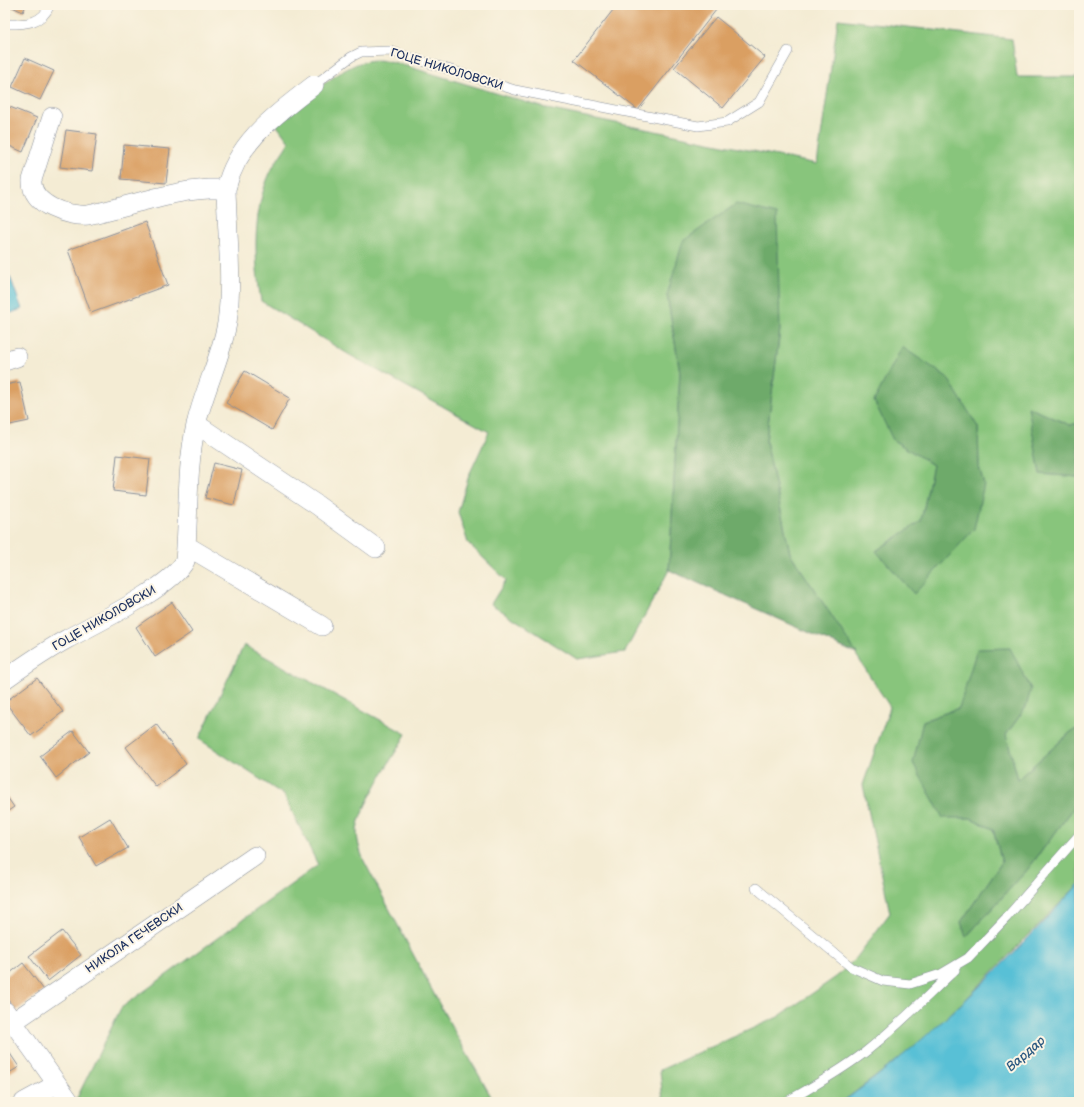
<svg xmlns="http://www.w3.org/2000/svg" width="1084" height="1107" font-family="'Balsamiq Sans',sans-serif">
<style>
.green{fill:#88c57b;stroke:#527a6c;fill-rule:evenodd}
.forest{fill:#6eaa6b;stroke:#446c64}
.water{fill:#58c0d6;stroke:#3a789a}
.building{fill:#da9f62}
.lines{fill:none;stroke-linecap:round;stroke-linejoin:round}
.service-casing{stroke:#888e99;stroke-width:10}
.minor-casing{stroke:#888e99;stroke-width:20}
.service{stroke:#fff;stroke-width:9}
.minor{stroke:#fff;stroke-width:19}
.labels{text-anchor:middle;stroke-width:4;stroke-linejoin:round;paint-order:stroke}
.street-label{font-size:12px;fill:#1b2f5e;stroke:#fcf5e5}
.water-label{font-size:13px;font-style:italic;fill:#2d5a82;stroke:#fcf5e5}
</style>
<rect width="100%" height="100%" fill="#fcf5e5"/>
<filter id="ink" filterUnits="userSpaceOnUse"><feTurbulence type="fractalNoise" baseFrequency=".025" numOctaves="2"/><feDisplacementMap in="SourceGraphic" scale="8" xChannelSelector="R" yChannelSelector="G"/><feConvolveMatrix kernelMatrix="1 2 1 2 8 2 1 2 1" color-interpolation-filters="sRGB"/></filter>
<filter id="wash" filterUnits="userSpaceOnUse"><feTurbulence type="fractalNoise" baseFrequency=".012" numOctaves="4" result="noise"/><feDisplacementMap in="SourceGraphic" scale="16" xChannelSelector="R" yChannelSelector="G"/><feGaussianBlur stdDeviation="0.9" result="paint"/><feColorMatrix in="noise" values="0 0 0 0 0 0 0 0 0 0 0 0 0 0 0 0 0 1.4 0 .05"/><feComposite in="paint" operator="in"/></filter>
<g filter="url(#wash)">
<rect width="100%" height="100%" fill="#f4ecd4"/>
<path class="green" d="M838 19 1012 39 1017 77H1079V423L1070 425 1029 408 1040 474 1079 477V728L1072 731 1018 779 1006 735 1026 707 959 708 923 721 943 817 971 818 993 829 1002 862 961 922 966 937 1028 869 1079 801V884L964 1001 916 1046 842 1102H663L660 1070 778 1017 836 977 857 957 890 913 863 785 890 707 790 553 766 441 780 329 667 295 680 372 669 570 625 652 577 659 491 604 506 580 468 543 458 512 469 475 489 432 348 354 261 301C254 259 252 210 271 171 276 161 283 152 289 142L275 123C296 106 339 68 363 62 373 59 382 60 393 62L552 110 817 164ZM978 427 979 467 984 484 876 551 921 521 933 465 893 440Z
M244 645 406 734C395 754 357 812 357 831 357 841 360 851 364 861L443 1011 494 1102H75L121 1008 318 865 284 795 199 739Z"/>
<path class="forest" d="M736 204 777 214 780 329 766 441 790 553 857 654 669 570 680 372 667 295 683 241Z
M902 347 947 377 978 427 979 467 984 484 974 529 914 594 876 551 921 521 933 465 893 440 874 401Z
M1028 407 1070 425 1079 423V477L1040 474Z
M1010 648 1031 689 1026 707 1006 735 1018 779 1072 731 1079 728V801L1028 869 966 937 961 922 1002 862 993 829 971 818H943L913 763 923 721 959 708 977 649Z"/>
<path class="water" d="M10 277 22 309 8 314 5 304V279Z
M1079 884V1102H842C930 1040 1006 963 1079 884Z"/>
<g id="blocks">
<path class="building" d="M8 5H26L23 12Z
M617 5H720L638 110 574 60Z
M716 17 765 57 723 108 674 68Z
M25 58 54 71 40 100 12 87Z
M5 105 37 118 23 152 5 144Z
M66 130 97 134 92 171 60 167Z
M124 145 170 149 166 183 121 179Z
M145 222 168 285 91 313 68 250Z
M245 371 290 398 272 430 226 403Z
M20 382 29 421 5 426V385Z
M117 455 150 459 146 495 113 491Z
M214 463 242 470 234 505 205 498Z
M172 602 192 632 155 657 136 627Z
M37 678 63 712 31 736 5 702Z
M156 724 186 764 156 787 126 747Z
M73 731 89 752 56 778 40 756Z
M5 794 14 807 5 813Z
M110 818 128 848 96 866 79 837Z
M62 931 81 955 48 981 29 956Z
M23 963 44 990 16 1011 5 996V977Z
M5 1046 19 1067 9 1073 5 1066Z"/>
</g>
</g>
<g filter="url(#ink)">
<use href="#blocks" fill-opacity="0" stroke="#888e99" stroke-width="1"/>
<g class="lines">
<g class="service-casing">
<path id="service" d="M5 24C23 24 42 25 50 5
M314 85 351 57 361 52 390 51 515 90 698 126 727 122 759 102 788 51
M756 888 851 967 883 981 910 984 941 974 968 958 1006 918 1079 835
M786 1102C812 1087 839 1072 864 1053 896 1028 925 998 955 970"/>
</g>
<g class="minor-casing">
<path id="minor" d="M52 117 32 180C30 205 68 217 88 215 134 205 179 187 226 189
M5 361 17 357
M196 424 317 505 376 548
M187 546 322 626
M5 679C25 665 45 651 67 639 94 624 172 587 185 561 189 516 186 469 196 425 204 390 221 358 227 323 233 279 227 233 226 189 237 141 277 114 314 85
M5 1011 70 1102
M13 1022 255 856
M24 1102 57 1084"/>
</g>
<use href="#service" class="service"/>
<use href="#minor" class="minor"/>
</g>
</g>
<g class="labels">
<g class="street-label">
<text transform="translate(447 69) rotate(17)" y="4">ГОЦЕ НИКОЛОВСКИ</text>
<text transform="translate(104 618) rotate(-30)" y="4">ГОЦЕ НИКОЛОВСКИ</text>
<text transform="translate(134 938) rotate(-34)" y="4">НИКОЛА ГЕЧЕВСКИ</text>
</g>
<g class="water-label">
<text transform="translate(1025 1053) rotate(-41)" y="5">Вардар</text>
</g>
</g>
<rect width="1084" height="1107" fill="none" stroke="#fcf5e5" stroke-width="20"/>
</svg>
